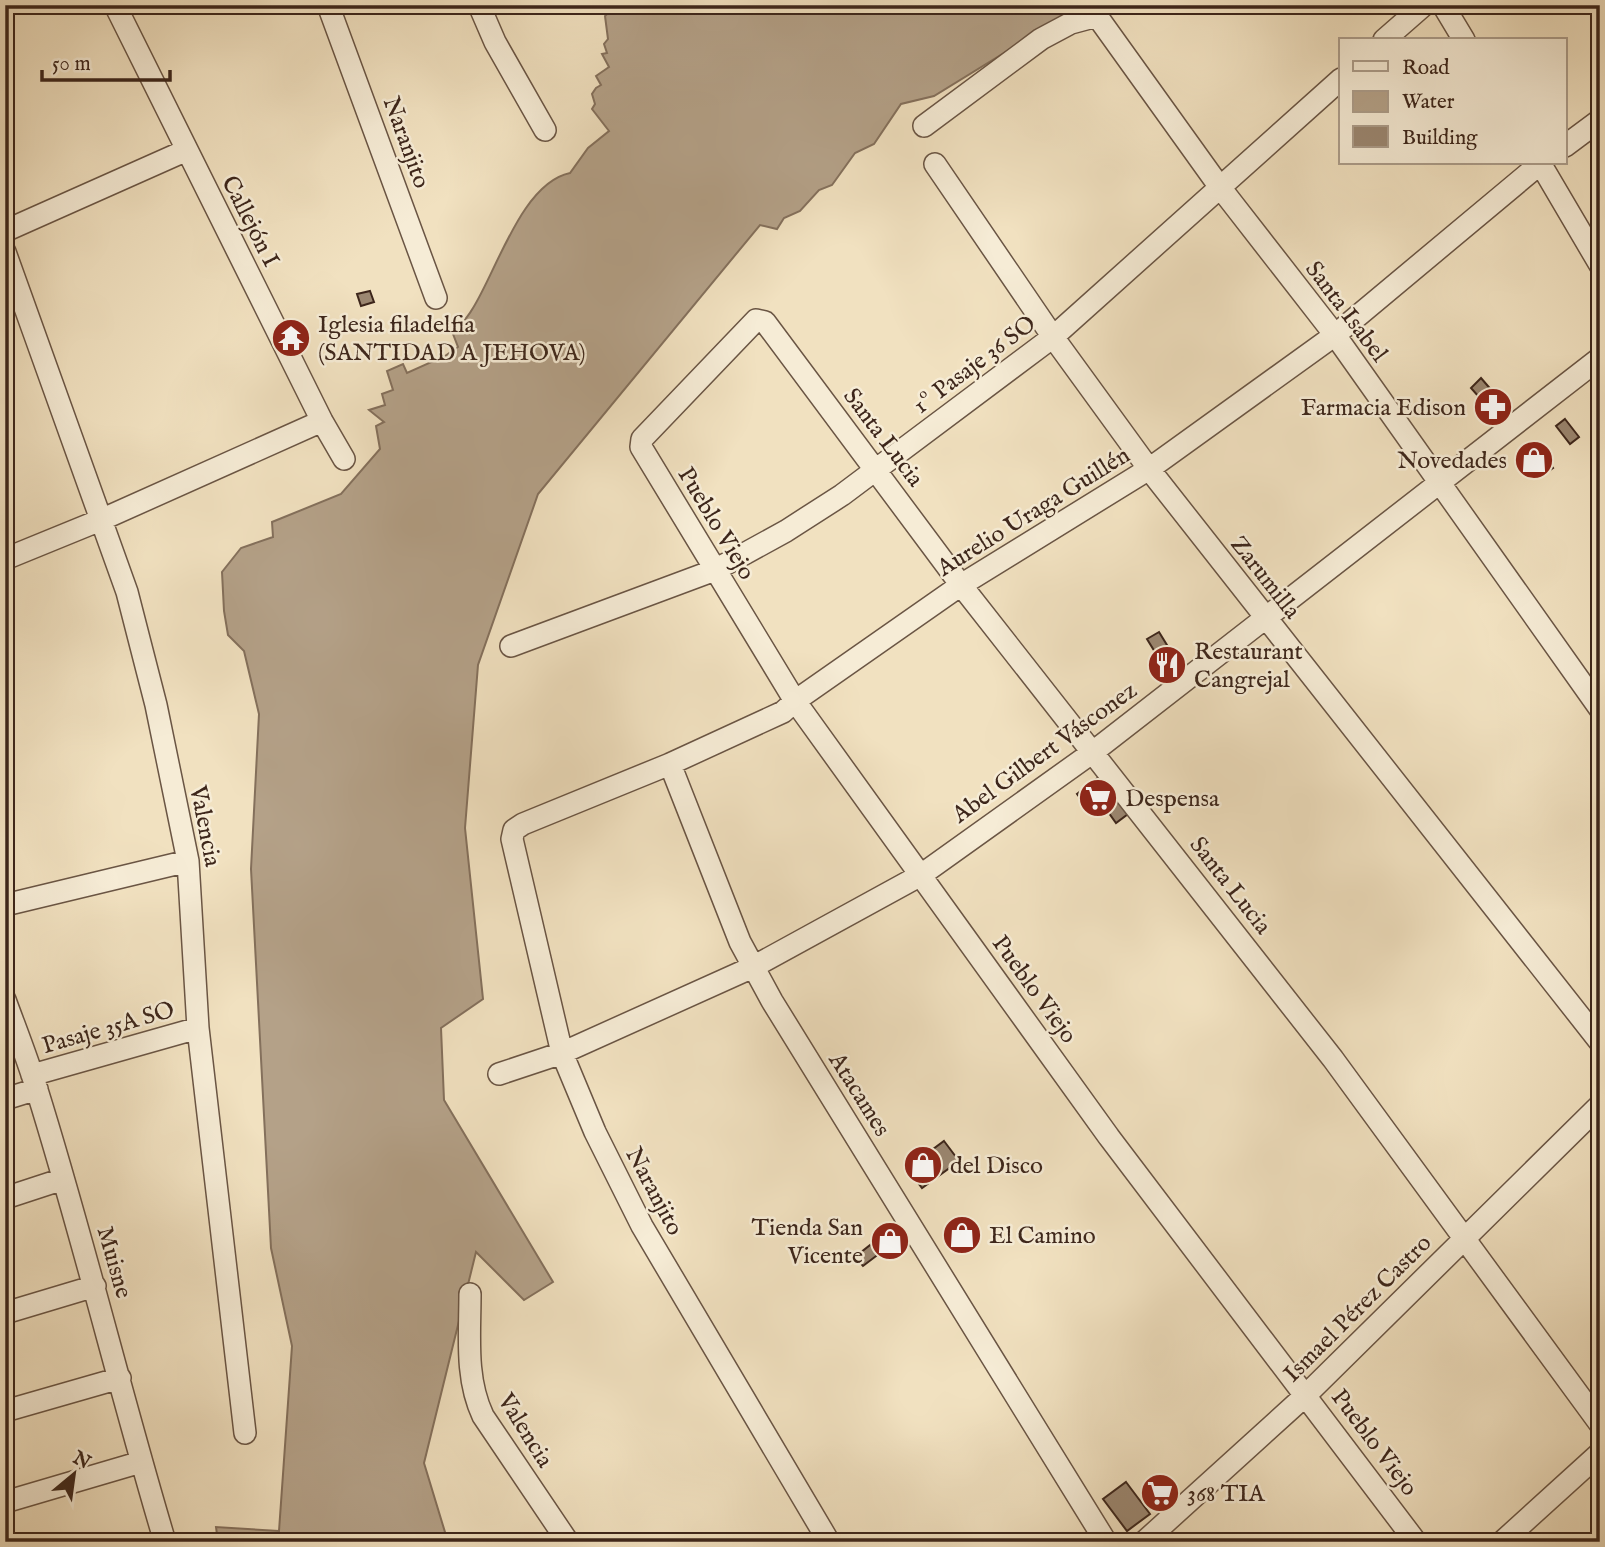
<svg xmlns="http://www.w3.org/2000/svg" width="1605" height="1547" font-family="'IM FELL English',serif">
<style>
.water{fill:#b4a188;stroke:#84705c;stroke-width:2}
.building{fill:#9b8771;stroke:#3d261b;stroke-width:2}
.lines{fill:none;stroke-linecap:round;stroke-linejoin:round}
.minor-casing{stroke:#6a5544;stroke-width:24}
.minor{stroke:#f6ecd6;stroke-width:21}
.labels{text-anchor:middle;stroke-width:5;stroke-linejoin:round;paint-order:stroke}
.street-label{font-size:24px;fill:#3d261b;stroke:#f6ecd6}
.poi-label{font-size:24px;fill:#3d261b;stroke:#f6ecd6;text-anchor:start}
</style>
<rect width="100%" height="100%" fill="#f1e1c0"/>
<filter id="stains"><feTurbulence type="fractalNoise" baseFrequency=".00286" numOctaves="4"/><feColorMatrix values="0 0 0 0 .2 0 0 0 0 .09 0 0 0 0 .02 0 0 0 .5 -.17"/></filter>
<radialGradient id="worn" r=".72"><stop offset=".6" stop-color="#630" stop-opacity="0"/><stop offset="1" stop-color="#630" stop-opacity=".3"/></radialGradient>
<path class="water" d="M613 5H1082L934 96 901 104 874 144 855 153 832 185 819 190 800 211 784 218 777 229 760 225 538 494 478 665 465 828 483 999 441 1028 444 1100 553 1282 524 1300 476 1252 424 1463 448 1542H218L216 1527 279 1531 292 1346 271 1248 251 869 259 714 244 651 228 635 224 611 222 572 241 548 273 537 272 522 341 494 380 449 376 426 384 422 369 410 385 405 382 394 393 390 387 371 403 364 407 373 445 356 458 347 453 334C460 326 468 317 473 308 497 270 522 183 570 173L588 148 609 131 592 109 595 104 592 94 596 88 601 85 596 76 609 67 602 54 607 53 604 44 608 39 605 16 611 10Z"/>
<path class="building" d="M370 291 374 302 361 306 357 294Z
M1481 378 1505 406 1495 415 1471 388Z
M1565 419 1579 437 1570 444 1556 426Z
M1537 446 1553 468 1540 477 1525 455Z
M1159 632 1178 663 1166 670 1147 639Z
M1099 777 1128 814 1116 823 1101 802 1090 811 1077 794Z
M944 1141 959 1161 922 1188 913 1176 919 1172 913 1164Z
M970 1225 975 1235 954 1246 949 1236Z
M893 1227 901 1237 863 1266 855 1257Z
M1126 1482 1150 1514 1127 1531 1103 1499Z"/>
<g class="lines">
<g class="minor-casing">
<path id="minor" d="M115 5 322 421 344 459
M328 5 436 298
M479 5 495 42 545 130
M1443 5 1464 40
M1097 16 1219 186 1335 335 1600 709
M1384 40 1424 5
M924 126 1041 39 1071 23 1097 16
M1565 146 1600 120
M1540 163 1600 265
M935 164 1053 337 1149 469 1600 1042
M5 231 187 150
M5 252 127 592 156 705 188 861 198 1028 245 1433
M5 559 103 519 322 421
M511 646 715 570 786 531 842 495 1053 337 1341 79
M670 764 740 942 772 1001 1106 1542
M5 905 188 861
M5 1000C16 1030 28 1060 37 1090 84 1240 120 1392 165 1542
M499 1074 562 1053 753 967 921 875 1093 752 1600 358
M32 1075 198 1028
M5 1099 37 1089
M5 1198 63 1179
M470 1294C470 1335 465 1378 483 1416L568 1542
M5 1313 95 1286
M5 1411 120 1378
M5 1502 141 1462
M829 1542 642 1226 595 1132 562 1053 512 839 514 830 523 824 670 764 783 712 795 701 961 585 1149 469 1335 335 1541 163
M1144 1542 1306 1395 1600 1105
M1416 1542 1109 1137 795 701 641 447 642 439 756 320 765 322 961 585 1333 1059 1600 1424
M1502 1542 1600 1453"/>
</g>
<use href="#minor" class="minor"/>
</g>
<defs>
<g id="temple-disc" transform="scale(2.0125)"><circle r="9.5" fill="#8f2418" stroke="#f6ecd6"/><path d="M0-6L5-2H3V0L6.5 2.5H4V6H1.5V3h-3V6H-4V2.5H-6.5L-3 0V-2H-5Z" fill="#fff"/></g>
<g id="pharmacy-disc" transform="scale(2.0125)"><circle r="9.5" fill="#8f2418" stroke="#f6ecd6"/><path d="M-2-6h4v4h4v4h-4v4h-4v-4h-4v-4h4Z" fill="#fff"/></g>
<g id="shop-disc" transform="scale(2.0125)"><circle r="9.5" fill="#8f2418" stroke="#f6ecd6"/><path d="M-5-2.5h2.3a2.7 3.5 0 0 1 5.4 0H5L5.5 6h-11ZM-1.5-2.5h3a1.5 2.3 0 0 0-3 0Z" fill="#fff"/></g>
<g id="restaurant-disc" transform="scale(2.0125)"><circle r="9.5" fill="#8f2418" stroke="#f6ecd6"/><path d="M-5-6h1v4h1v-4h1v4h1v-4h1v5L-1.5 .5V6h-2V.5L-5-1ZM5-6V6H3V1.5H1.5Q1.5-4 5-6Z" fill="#fff"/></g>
<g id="supermarket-disc" transform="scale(2.0125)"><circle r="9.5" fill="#8f2418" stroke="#f6ecd6"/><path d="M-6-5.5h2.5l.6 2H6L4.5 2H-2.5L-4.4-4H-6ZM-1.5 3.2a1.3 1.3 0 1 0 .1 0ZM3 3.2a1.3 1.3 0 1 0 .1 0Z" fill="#fff"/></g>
</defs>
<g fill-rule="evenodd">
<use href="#temple-disc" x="291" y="338"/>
<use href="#pharmacy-disc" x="1493" y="407"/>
<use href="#shop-disc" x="1534" y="460"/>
<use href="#restaurant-disc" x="1167" y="665"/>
<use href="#supermarket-disc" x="1098" y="798"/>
<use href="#shop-disc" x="923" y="1165"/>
<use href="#shop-disc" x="962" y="1235"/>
<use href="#shop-disc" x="890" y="1241"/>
<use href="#supermarket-disc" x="1160" y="1493"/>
</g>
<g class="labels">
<g class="street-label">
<text transform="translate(407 142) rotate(70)" y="8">Naranjito</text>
<text transform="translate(251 221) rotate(63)" y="8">Callejón I</text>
<text transform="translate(1347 311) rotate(53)" y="8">Santa Isabel</text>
<text transform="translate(974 364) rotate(-37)" y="8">1º Pasaje 36 SO</text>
<text transform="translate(884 437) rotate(53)" y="8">Santa Lucia</text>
<text transform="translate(1033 511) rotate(-32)" y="8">Aurelio Uraga Guillén</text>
<text transform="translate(717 523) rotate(59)" y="8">Pueblo Viejo</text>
<text transform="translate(1266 577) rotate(52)" y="8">Zarumilla</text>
<text transform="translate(1044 752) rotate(-36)" y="8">Abel Gilbert Vásconez</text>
<text transform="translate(206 826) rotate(79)" y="8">Valencia</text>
<text transform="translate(1231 885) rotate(52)" y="8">Santa Lucia</text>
<text transform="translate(1035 989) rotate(54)" y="8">Pueblo Viejo</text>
<text transform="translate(108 1027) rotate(-16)" y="8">Pasaje 35A SO</text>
<text transform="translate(860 1094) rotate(58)" y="8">Atacames</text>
<text transform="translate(655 1191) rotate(62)" y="8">Naranjito</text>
<text transform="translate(115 1262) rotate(74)" y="8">Muisne</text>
<text transform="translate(1357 1308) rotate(-45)" y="8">Ismael Pérez Castro</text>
<text transform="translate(526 1430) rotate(58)" y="8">Valencia</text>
<text transform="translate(1375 1442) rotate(53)" y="8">Pueblo Viejo</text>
</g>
<g class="poi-label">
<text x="318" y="332">Iglesia filadelfia<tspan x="318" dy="28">(SANTIDAD A JEHOVA)</tspan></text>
<text x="1466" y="415" text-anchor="end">Farmacia Edison</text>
<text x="1507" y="468" text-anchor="end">Novedades</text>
<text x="1194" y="659">Restaurant<tspan x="1194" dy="28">Cangrejal</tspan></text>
<text x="1125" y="806">Despensa</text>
<text x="950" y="1173">del Disco</text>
<text x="863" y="1235" text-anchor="end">Tienda San<tspan x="863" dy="28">Vicente</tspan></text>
<text x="989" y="1243">El Camino</text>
<text x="1187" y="1501">368 TIA</text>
</g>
</g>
<rect width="1605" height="1547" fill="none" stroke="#f1e1c0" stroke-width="28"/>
<rect x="7" y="7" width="1591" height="1533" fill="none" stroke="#3d261b" stroke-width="3.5"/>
<rect x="14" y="14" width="1577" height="1519" fill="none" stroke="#3d261b" stroke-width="2"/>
<rect x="1339" y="38" width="228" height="126" fill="#f6ecd6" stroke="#ac9d8b" stroke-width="2"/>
<rect x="1353" y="61" width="35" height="10" fill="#f6ecd6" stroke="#ac9d8b" stroke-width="2"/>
<text x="1402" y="74" font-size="21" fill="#3d261b">Road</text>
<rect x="1353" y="91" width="35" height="21" fill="#b4a188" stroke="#ac9d8b" stroke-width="2"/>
<text x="1402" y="108" font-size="21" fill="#3d261b">Water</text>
<rect x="1353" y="126" width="35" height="21" fill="#9b8771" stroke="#ac9d8b" stroke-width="2"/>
<text x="1402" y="144" font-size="21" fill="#3d261b">Building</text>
<g transform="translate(74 1474) rotate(29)" stroke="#f6ecd6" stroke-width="5" paint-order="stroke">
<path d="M0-5L12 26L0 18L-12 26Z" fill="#3d261b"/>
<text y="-10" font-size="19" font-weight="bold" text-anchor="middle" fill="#3d261b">N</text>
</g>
<path d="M42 70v10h128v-10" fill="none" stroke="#3d261b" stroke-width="3.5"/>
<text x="52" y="70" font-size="21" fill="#3d261b" stroke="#f6ecd6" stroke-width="5" paint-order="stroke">50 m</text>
<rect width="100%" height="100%" filter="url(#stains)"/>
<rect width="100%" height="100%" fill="url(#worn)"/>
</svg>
